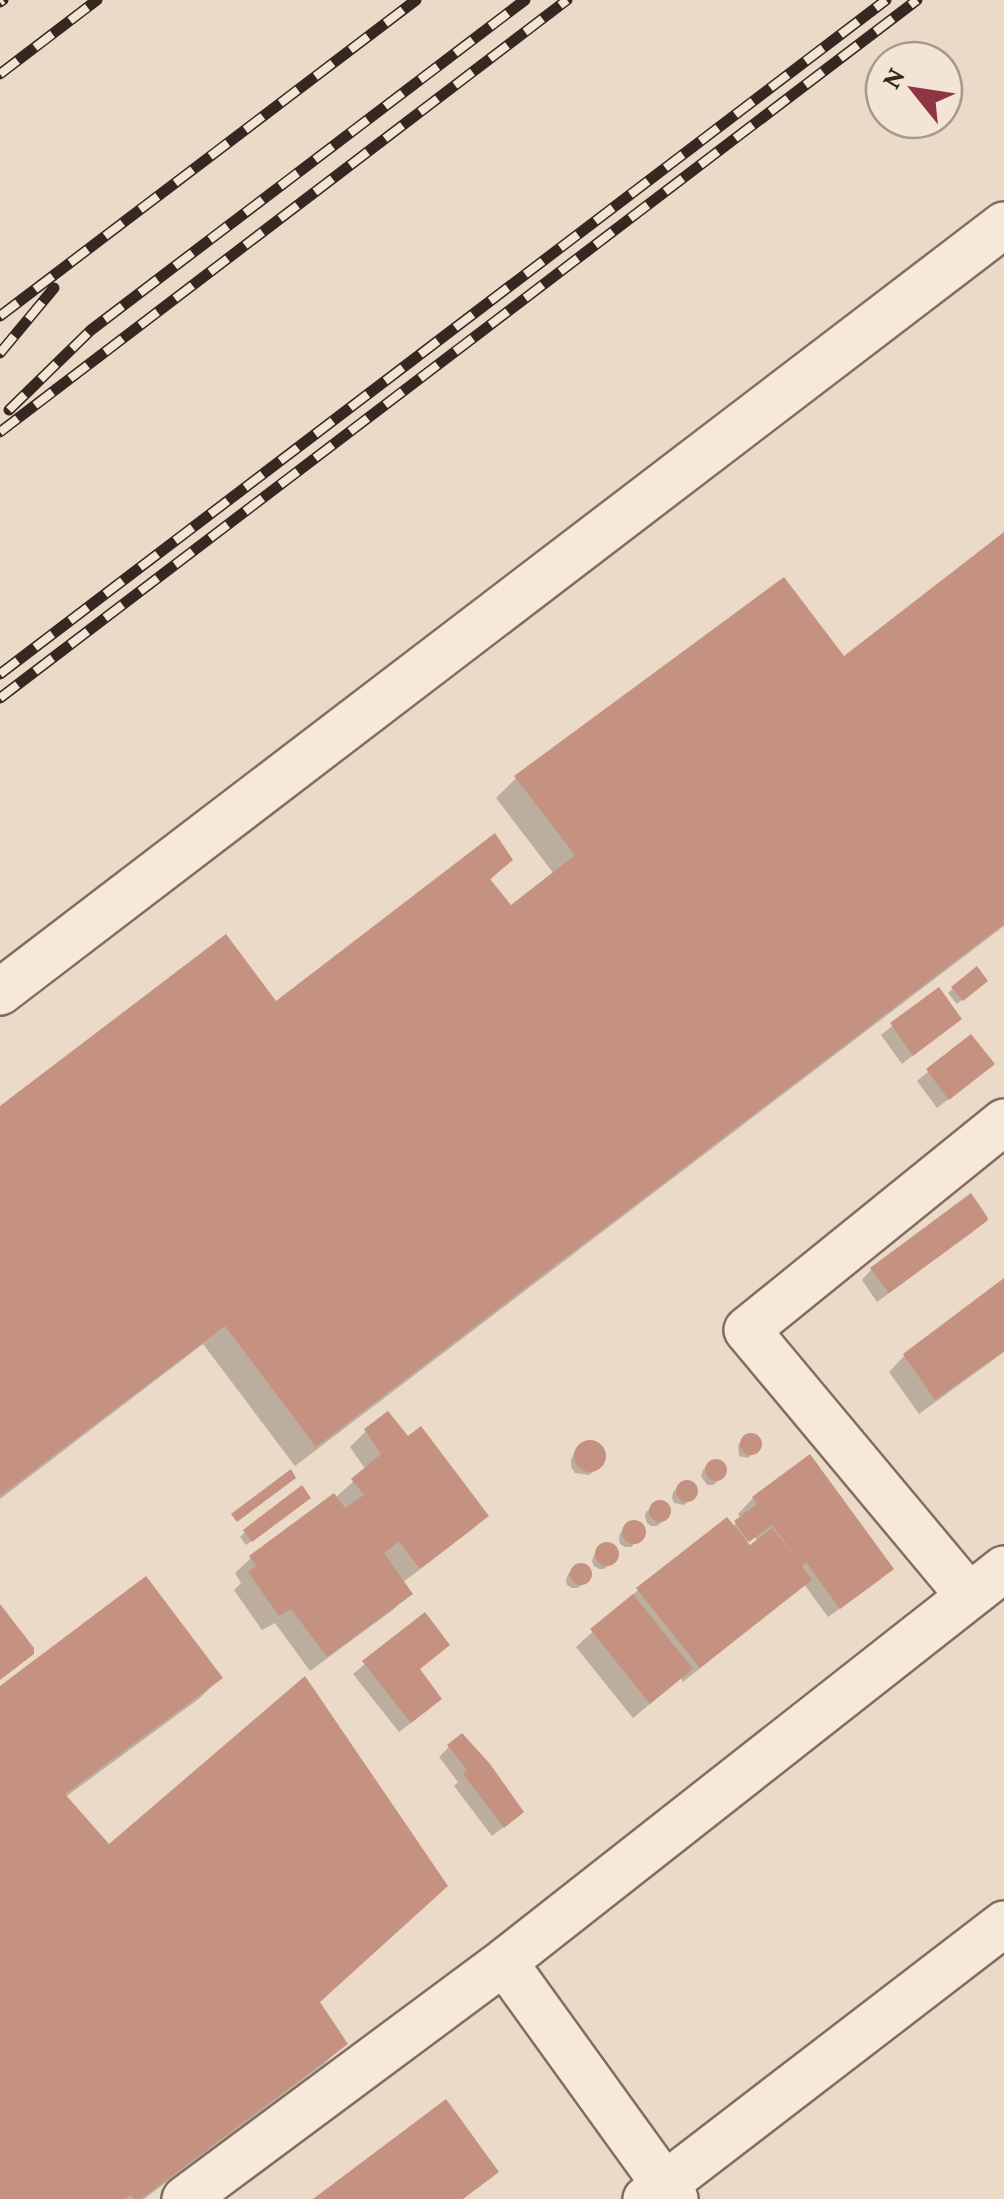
<svg xmlns="http://www.w3.org/2000/svg" width="1004" height="2199" font-family="'Crimson Pro',serif">
<style>
.shadow{fill:#0003;fill-rule:evenodd}
.building{fill:#c59281}
.lines{fill:none;stroke-linecap:round;stroke-linejoin:round}
.minor-casing{stroke:#846c5e;stroke-width:50}
.minor{stroke:#f6e9da;stroke-width:45}
.rail-casing{stroke:#362720;stroke-width:11}
.rail{stroke:#f2e5d6;stroke-width:8;stroke-dasharray:22;stroke-linecap:butt}
</style>
<rect width="100%" height="100%" fill="#eadac7"/>
<path class="shadow" d="M1004 534V926L295 1466 203 1344 0 1499V1109L275 1004 510 860 489 881 510 908 554 874 496 798 516 778 843 659Z
M980 985 957 1004 948 993 953 988Z
M938 990 959 1019 902 1064 881 1035Z
M971 1037 981 1074 937 1108 917 1081Z
M974 1231 877 1302 862 1280 872 1269Z
M1004 1282V1352L919 1414 889 1372 904 1356Z
M366 1431 407 1439 486 1516 470 1531 402 1583 409 1593 394 1609 310 1671 275 1623 262 1630 234 1590 241 1583 235 1573 251 1558 335 1498 366 1470 350 1447Z
M754 1435 760 1443 758 1448 748 1458 739 1456 738 1445 748 1436Z
M593 1442 599 1445 603 1451 604 1458 601 1465 589 1475 575 1473 571 1467V1460L574 1453 586 1443Z
M713 1461H719L726 1470 718 1481 713 1485H707L701 1476 703 1470Z
M689 1482 696 1490 695 1496 684 1505 674 1503 672 1498 673 1492 683 1483Z
M753 1498 881 1579 828 1617 804 1584 683 1682 681 1678 633 1718 576 1647 638 1590 732 1527 741 1519 738 1514ZM754 1536 758 1542 750 1549 745 1543Z
M657 1502 667 1506 669 1511 662 1522 657 1526H651L647 1523 645 1517 646 1512Z
M303 1503 246 1545 240 1537 245 1532Z
M631 1523H637L641 1526 642 1537 631 1547H625L620 1544 619 1539 620 1533Z
M604 1545 615 1548 616 1554 609 1565 604 1569H599L594 1566 592 1561 594 1555Z
M578 1565H584L590 1574 582 1585 577 1588H572L567 1585 566 1580 568 1574Z
M424 1615 418 1670 429 1709 399 1732 353 1674Z
M220 1678 200 1698 64 1798 109 1848 318 2003 345 2044 324 2064 144 2199H0V1689Z
M449 1747 510 1822 492 1836 454 1786 458 1782 439 1757Z"/>
<path class="building" d="M1004 532V924L316 1447 225 1326 0 1496V1106L226 934 276 1001 495 833 513 860 490 879 511 905 575 855 514 776 784 577 844 656Z
M977 966 988 981 963 1001 951 987Z
M939 987 962 1019 913 1056 890 1023Z
M971 1034 995 1064 949 1100 926 1069Z
M971 1193 988 1218 987 1221 889 1293 870 1268Z
M1004 1278V1351L935 1400 903 1354Z
M388 1411 408 1436 421 1426 489 1516 420 1569 399 1541 384 1553 413 1594 327 1657 291 1609 279 1616 248 1572 256 1566 249 1556 334 1493 345 1508 364 1495 351 1479 381 1454 364 1429Z
M740 1444a11 11 0 1 1 22 0a11 11 0 1 1-22 0Z
M574 1456a16 16 0 1 1 32 0a16 16 0 1 1-32 0Z
M810 1454 894 1569 840 1609 806 1562 802 1566 812 1580 700 1668 636 1588 727 1517 750 1545 772 1528 795 1556 772 1525 749 1542 734 1521 757 1504 752 1497Z
M705 1470a11 11 0 1 1 22 0a11 11 0 1 1-22 0Z
M291 1469 296 1478 237 1522 231 1514Z
M676 1491a11 11 0 1 1 22 0a11 11 0 1 1-22 0Z
M302 1485 311 1498 252 1542 243 1530Z
M649 1511a11 11 0 1 1 22 0a11 11 0 1 1-22 0Z
M622 1532a12 12 0 1 1 24 0a12 12 0 1 1-24 0Z
M595 1554a12 12 0 1 1 24 0a12 12 0 1 1-24 0Z
M570 1574a11 11 0 1 1 22 0a11 11 0 1 1-22 0Z
M146 1576 223 1678 65 1794 109 1844 305 1676 448 1886 320 2002 348 2044 141 2199H134L131 2195 125 2199H0V1686Z
M633 1594 693 1669 650 1704 590 1629Z
M0 1604 34 1648V1654L0 1680Z
M425 1612 450 1645 420 1669 442 1699 411 1723 362 1661Z
M462 1733 490 1764 524 1812 504 1828 463 1774 467 1770 447 1745Z
M446 2099 499 2172 463 2199H313Z"/>
<g class="lines">
<g class="minor-casing">
<path id="minor" d="M0 992 1004 225
M969 1596 747 1330 1004 1122
M504 1962 675 2199
M185 2199 504 1962 1004 1569
M646 2199 1004 1924"/>
</g>
<use href="#minor" class="minor"/>
<g class="rail-casing">
<path id="rail" d="M0 2 3 0
M0 74 97 0
M0 316 416 0
M0 353 54 288
M9 410 91 330 525 0
M0 432 567 0
M0 674 886 0
M0 698 917 0"/>
</g>
<use href="#rail" class="rail"/>
</g>
<g transform="translate(914 90) rotate(300)"><circle r="48" fill="#f2e5d6" stroke="#a7998d" stroke-width="2.5"/>
<path d="M0-8L18 38L0 25L-18 38Z" fill="#8e3444"/>
<text y="-15" font-size="28" font-weight="bold" text-anchor="middle" fill="#362720">N</text>
</g>
</svg>
